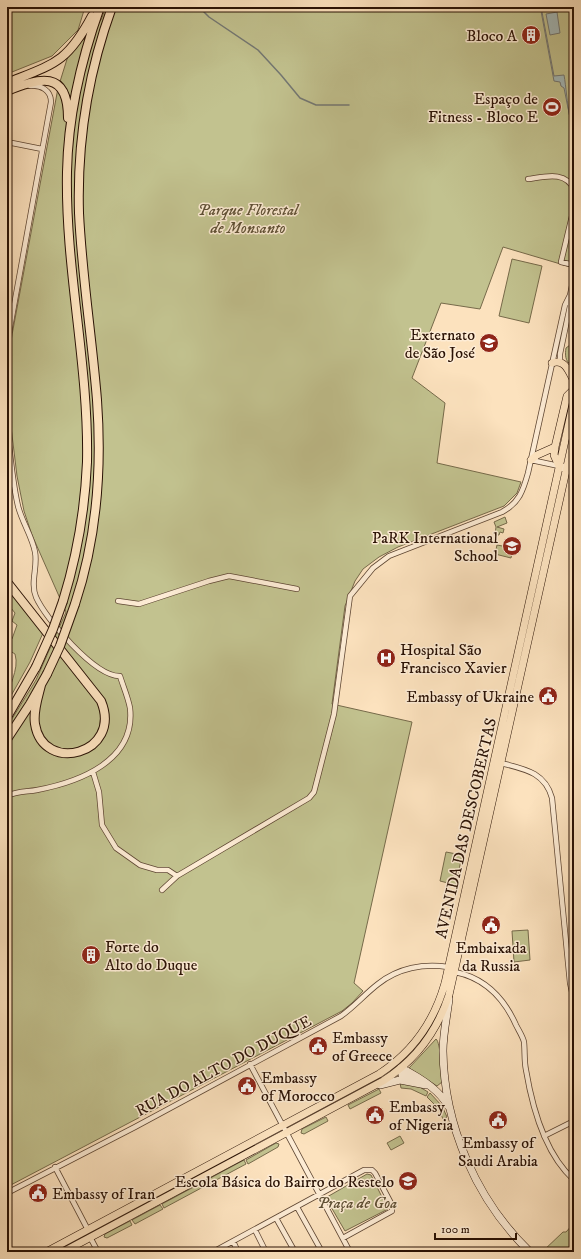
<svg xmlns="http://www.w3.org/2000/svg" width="581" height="1259" font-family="'IM FELL DW Pica',serif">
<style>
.green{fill:#c2c28f;stroke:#766a4a}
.water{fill:#a4bbbc;stroke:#737773}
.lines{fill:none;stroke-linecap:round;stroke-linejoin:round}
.stream{stroke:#737773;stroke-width:1.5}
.street-casing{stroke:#5e4633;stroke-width:6}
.secondary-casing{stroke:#2a1205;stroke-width:8}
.primary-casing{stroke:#2a1205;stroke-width:8}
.highway-casing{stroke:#2a1205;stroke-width:10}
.street{stroke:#fdecd5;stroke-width:4.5}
.secondary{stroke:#fdecd5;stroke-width:7}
.primary{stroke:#fce2be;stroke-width:7}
.highway{stroke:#fce2be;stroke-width:8}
.highway-bridge-casing{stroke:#2a1205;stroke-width:10;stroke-linecap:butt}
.highway-bridge{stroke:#fce2be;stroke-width:8}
.labels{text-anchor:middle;stroke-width:3;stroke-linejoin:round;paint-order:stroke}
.poi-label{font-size:16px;fill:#2a1205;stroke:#fdecd5;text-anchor:end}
.park-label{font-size:16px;font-style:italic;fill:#5f5035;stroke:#fdecd5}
.street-label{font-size:16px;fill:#2a1205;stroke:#fdecd5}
</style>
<rect width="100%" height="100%" fill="#fce2be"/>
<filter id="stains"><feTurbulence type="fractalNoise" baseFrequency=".005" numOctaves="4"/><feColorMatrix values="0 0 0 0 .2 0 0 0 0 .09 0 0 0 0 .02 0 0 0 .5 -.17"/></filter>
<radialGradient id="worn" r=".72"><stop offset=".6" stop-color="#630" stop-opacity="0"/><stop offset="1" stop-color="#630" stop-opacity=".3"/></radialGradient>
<path class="green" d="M7 7H85L78 30 52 56 7 74Z
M106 7H574V268L503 247 480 309 441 303 412 378 445 403 437 463 521 482 517 493 504 506 398 547 379 557 363 569 355 581 345 606 332 704 412 722 354 983 363 991 352 1003 342 1011 7 1187V727L36 680 66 612 32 535 24 511 17 476 7 394V367L12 335 58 88 68 56 101 20Z
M512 259 542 266 529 323 499 316Z
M574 325V363L571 364C565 362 565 354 566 348L570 345Z
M505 517 507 523 497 527 504 529 503 533 500 532 499 535H495L496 527 494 522Z
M497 545 513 548 511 558 495 554Z
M7 587 43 633 30 662 7 703C7 687 20 670 15 654L7 649V644L12 639 17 625 12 621 15 613 7 603Z
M446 852 462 855 456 885 440 881Z
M528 930 530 960 514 962 512 931Z
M436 1039C441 1043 441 1072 442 1082L437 1086 409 1068Z
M400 1083 418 1086 428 1092 426 1096 411 1089 401 1088Z
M379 1089 381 1093 350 1109 348 1105Z
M430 1093 442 1106 447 1117 443 1119 438 1108 427 1097Z
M326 1117 328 1121 304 1134 301 1133 302 1129Z
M400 1136 404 1143 391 1150 387 1143Z
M276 1143 279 1144 278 1147 248 1164 246 1160Z
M244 1160 246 1164 164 1208 162 1204Z
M367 1174 371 1175 388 1209 345 1231 327 1200V1197Z
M160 1205 163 1209 135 1224 132 1220Z
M130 1221 132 1225 107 1238 104 1237 105 1234Z
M574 1223V1252H542L563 1232H566Z"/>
<path class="water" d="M544 10 542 12 554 76 564 75C566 86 567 103 570 118L564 88 561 86 560 82 554 81 541 11Z
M557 12 560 33 550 35 546 14Z"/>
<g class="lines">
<path class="stream" d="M199 7 209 17 258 50 281 75 300 98 316 105H349"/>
<g class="street-casing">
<path id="street" d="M7 144 12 143 42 149
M528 179C544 177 566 170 574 190
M574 213 572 216 561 262 574 265
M7 344 51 102C51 90 41 85 30 86
M560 362V354L570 306V296
M7 425C10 452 12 480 18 506 22 522 32 536 35 552 38 567 30 582 36 597 45 618 95 677 120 676 123 686 128 697 130 708 136 761 79 782 37 790 26 792 17 791 7 796
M531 460 559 466
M118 601 139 604 209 581 229 576 297 589
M501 763C524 769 545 772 552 798L570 983 574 1001
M93 772 99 792 102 825 116 848 140 865 157 870H168L177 876
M162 890 177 876 309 798 314 792 334 714 350 596 373 568 389 556 502 512C519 503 523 491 528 473L565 305 570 295 574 276
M455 972C485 978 504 998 516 1025 519 1031 523 1037 524 1042 525 1051 524 1061 526 1070 532 1106 545 1154 574 1180
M250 1064 350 1252
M544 1136 574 1121
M55 1167 88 1230
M7 1193 135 1127 341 1016C355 1006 365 994 378 984 398 968 424 963 448 967
M297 1207 322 1252
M276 1218 295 1252
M255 1230 266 1252
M90 1237 98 1252
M233 1241 238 1252
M213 1252 364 1170H372L375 1173 392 1205V1211L343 1238
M433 1252 439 1250 443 1252"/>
</g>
<g class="secondary-casing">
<path id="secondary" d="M561 467 574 470
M449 999C447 1016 443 1034 443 1051 444 1125 476 1200 530 1252
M411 1081 402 1075 401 1068C419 1077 439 1089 448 1106
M380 1085 400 1080 426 1085"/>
</g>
<g class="primary-casing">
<path id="primary" d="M552 363C565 358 569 372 574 381
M531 460 537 455 555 447
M559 466 554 455 555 447 567 396 574 389
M46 1252 379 1074C413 1052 434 1022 445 983L574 400
M63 1252 383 1081C416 1060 437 1032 449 995L574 435"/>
</g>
<g class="highway-casing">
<path id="highway" d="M7 83C54 64 67 63 92 16
M7 91C39 78 68 69 68 118
M7 582 101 701C123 754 43 775 35 724 33 711 38 697 41 685
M63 601C77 556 85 509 87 462 89 365 65 269 67 172 68 116 81 60 100 7
M75 604C97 538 102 469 97 400 92 338 82 276 79 213 77 143 88 73 112 7
M7 717 36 667
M7 739 30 704 47 674"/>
</g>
<use href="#street" class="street"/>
<use href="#secondary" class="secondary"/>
<use href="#primary" class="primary"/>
<use href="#highway" class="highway"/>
<g class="highway-bridge-casing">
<path id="highway-bridge" d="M36 667 53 629 63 601
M47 674 60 646 75 604"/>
</g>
<use href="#highway-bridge" class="highway-bridge"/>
</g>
<defs>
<g id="building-disc" transform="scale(1)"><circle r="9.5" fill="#8f2418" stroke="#fdecd5"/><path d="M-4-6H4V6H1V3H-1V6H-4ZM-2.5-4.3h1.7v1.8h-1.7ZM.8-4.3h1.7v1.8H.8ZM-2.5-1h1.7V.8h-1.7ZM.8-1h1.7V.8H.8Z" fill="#fff"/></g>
<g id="stadium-disc" transform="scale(1)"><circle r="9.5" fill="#8f2418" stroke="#fdecd5"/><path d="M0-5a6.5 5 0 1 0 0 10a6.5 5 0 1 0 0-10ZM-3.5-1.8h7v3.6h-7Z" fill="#fff"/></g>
<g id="school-disc" transform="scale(1)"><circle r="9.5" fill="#8f2418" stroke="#fdecd5"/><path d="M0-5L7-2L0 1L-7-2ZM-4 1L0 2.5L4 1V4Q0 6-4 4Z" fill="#fff"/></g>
<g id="hospital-disc" transform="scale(1)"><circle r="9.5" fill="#8f2418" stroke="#fdecd5"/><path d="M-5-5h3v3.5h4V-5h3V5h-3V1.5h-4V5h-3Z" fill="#fff"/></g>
<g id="civic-disc" transform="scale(1)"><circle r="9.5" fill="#8f2418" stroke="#fdecd5"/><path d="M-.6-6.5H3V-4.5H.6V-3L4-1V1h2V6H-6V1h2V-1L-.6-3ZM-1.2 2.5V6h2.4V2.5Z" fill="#fff"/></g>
</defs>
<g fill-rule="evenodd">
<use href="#building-disc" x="531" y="35"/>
<use href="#stadium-disc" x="552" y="107"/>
<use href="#school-disc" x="489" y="343"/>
<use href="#school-disc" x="512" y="546"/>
<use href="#hospital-disc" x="386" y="658"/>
<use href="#civic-disc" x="548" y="696"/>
<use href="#civic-disc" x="491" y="925"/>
<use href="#building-disc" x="91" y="955"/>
<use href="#civic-disc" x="318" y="1046"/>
<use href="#civic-disc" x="247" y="1086"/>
<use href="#civic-disc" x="375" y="1115"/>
<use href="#civic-disc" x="498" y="1120"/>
<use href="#school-disc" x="408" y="1181"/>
<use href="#civic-disc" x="38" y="1193"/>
</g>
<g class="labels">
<g class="poi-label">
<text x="517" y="41">Bloco A</text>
<text x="538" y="104">Espaço de<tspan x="538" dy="18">Fitness - Bloco E</tspan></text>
<text x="475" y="340">Externato<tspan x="475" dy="18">de São José</tspan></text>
<text x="498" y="543">PaRK International<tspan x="498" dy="18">School</tspan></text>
<text x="400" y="655" text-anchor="start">Hospital São<tspan x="400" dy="18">Francisco Xavier</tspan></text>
<text x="534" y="702">Embassy of Ukraine</text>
<text x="105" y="952" text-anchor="start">Forte do<tspan x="105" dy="18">Alto do Duque</tspan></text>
<text x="491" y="953" text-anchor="middle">Embaixada<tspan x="491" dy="18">da Russia</tspan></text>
<text x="332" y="1043" text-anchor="start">Embassy<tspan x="332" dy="18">of Greece</tspan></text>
<text x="261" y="1083" text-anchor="start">Embassy<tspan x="261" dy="18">of Morocco</tspan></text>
<text x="389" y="1112" text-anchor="start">Embassy<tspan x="389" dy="18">of Nigeria</tspan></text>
<text x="498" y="1148" text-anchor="middle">Embassy of<tspan x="498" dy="18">Saudi Arabia</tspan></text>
<text x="394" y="1187">Escola Básica do Bairro do Restelo</text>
<text x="52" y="1199" text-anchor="start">Embassy of Iran</text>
</g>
<g class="park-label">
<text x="248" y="215">Parque Florestal<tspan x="248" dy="18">de Monsanto</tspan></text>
<text x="357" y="1208">Praça de Goa</text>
</g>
<g class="street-label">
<text transform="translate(465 828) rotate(-77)" y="6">AVENIDA DAS DESCOBERTAS</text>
<text transform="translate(223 1065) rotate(-28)" y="6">RUA DO ALTO DO DUQUE</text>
</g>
</g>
<rect width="581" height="1259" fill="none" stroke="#fce2be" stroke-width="24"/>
<rect x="8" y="8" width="565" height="1243" fill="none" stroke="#2a1205" stroke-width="2"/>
<rect x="12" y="12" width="557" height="1235" fill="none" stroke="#2a1205"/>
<path d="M435 1233v6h81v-6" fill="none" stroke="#2a1205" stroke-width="2"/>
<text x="441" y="1233" font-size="12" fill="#2a1205" stroke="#fdecd5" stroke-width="3" paint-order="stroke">100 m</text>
<rect width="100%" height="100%" filter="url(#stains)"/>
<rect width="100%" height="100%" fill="url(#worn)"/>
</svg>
